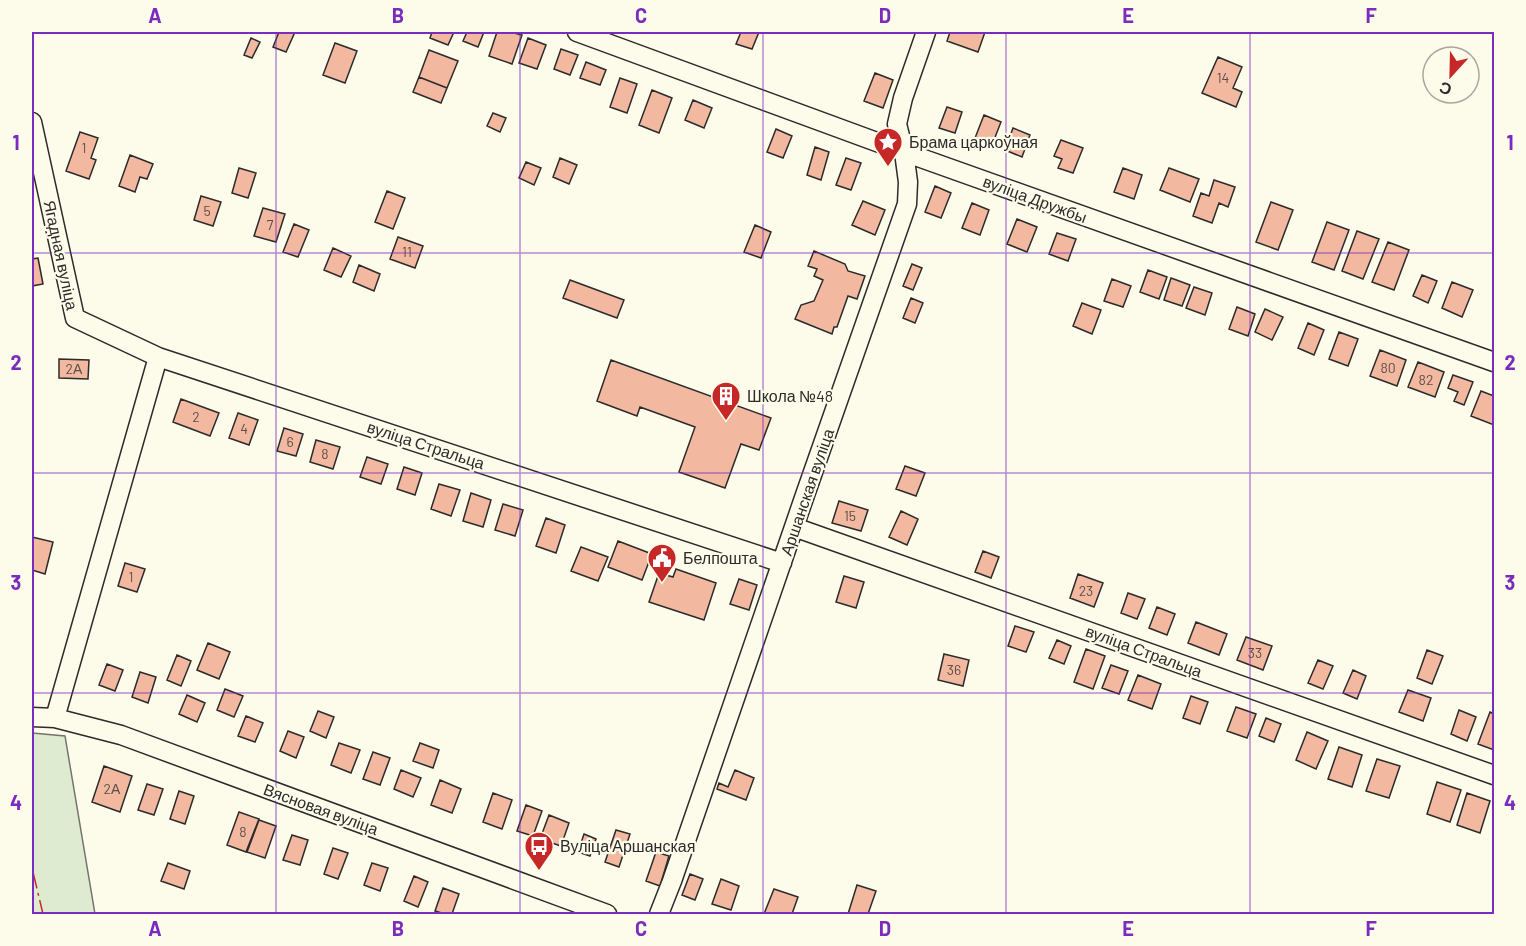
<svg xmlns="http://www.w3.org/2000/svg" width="1526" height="946" font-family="Barlow,sans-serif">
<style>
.green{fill:#deebd1;stroke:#74746e;stroke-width:1.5}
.building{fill:#f2b8a0;stroke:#2b2b2b;stroke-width:1.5}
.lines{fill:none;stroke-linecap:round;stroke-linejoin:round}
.minor-casing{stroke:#2b2b2b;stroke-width:21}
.minor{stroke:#fdfbea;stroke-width:18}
.power{stroke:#c62828;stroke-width:1.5;stroke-dasharray:21 4.5 3 4.5;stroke-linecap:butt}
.grid{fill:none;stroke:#7b2cbf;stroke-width:1.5;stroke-opacity:0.55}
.labels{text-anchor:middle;stroke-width:4.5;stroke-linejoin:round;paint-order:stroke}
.number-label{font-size:14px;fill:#5d4e48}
.poi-label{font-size:16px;fill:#2b2b2b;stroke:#fdfbea;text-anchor:start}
.street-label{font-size:16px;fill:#2b2b2b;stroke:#fdfbea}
.neatline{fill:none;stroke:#7b2cbf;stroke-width:2}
.grid-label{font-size:20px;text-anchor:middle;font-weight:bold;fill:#7b2cbf}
</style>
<rect width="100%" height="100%" fill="#fdfbea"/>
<path class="green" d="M32 733 65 736 95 914H32Z"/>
<path class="building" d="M279 32H295L286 52 273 47Z
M432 32H454L448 45 430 38Z
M467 32H484L478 47 463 41Z
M497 32H510L522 35 512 64 489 56Z
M741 32H759L752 49 736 44Z
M950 32H985L978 52 947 41Z
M251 38 260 42 252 58 244 55Z
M528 38 546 45 537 69 519 63Z
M335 43 357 51 345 83 323 75Z
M561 49 578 55 570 75 554 69Z
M429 50 458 61 447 88 419 77Z
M1218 57 1242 67 1233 88 1242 92 1236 107 1202 93Z
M586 62 606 70 600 85 580 78Z
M875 73 893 80 883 108 864 101Z
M419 77 447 88 441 103 413 92Z
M620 78 637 84 627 113 610 107Z
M652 90 672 98 659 133 639 125Z
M693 100 712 108 704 128 685 120Z
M947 107 962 112 955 133 939 128Z
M493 113 506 118 500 132 487 126Z
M984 115 1001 122 992 145 975 138Z
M1013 128 1030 135 1022 157 1005 150Z
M776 129 792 136 783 158 767 152Z
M80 132 98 138 91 158 96 160 89 179 66 171Z
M1061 140 1083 148 1073 173 1058 168 1062 159 1054 156Z
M815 147 829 152 821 180 807 175Z
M130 155 153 164 147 179 140 177 135 192 119 186Z
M560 158 577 165 569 184 553 177Z
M846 158 861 163 851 190 836 185Z
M526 162 541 168 534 185 519 178Z
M239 168 256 173 248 198 232 193Z
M1123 168 1142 175 1134 199 1114 192Z
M1169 168 1199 179 1190 202 1160 190Z
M1214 180 1235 187 1228 207 1219 203 1212 223 1193 216 1201 193 1209 196Z
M935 186 951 193 941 218 925 212Z
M387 191 405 198 393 229 375 222Z
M201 196 221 202 213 226 194 220Z
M863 201 885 210 875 235 852 225Z
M1271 202 1293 210 1278 250 1256 242Z
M972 203 989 210 980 235 962 228Z
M263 208 285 214 276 242 254 236Z
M1017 219 1037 227 1027 252 1007 244Z
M1327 222 1349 230 1334 270 1312 262Z
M294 224 309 230 298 257 283 252Z
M755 225 771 232 761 258 744 252Z
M1357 231 1379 239 1363 279 1342 271Z
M1057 233 1076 239 1068 261 1049 254Z
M398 237 423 246 415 268 390 259Z
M1388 242 1409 250 1394 290 1372 282Z
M333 248 351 256 341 277 324 270Z
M814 251 845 264 848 271 865 276 857 299 848 296 837 327H834L832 334 795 319 801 305 814 301 823 280 814 276 817 269 808 266Z
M38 258 43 284 32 286V259Z
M912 264 922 268 913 290 903 286Z
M359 265 380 274 374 291 353 282Z
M1148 270 1167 277 1159 299 1140 292Z
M1422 275 1437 281 1428 303 1413 296Z
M1171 278 1190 285 1182 306 1164 300Z
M1112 279 1131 286 1123 307 1104 301Z
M570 280 624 300 617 318 563 298Z
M1452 282 1473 290 1462 317 1442 308Z
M1194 287 1212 293 1205 315 1186 308Z
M911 298 923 303 915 323 903 318Z
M1082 303 1101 310 1092 334 1073 326Z
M1237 307 1255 314 1248 336 1229 329Z
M1265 309 1283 317 1272 340 1255 332Z
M1308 323 1324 330 1314 355 1298 348Z
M1339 332 1358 339 1348 366 1329 359Z
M1380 350 1406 360 1397 386 1370 376Z
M59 359 89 360 88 379 59 378Z
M611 360 771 418 759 450 741 444 725 488 679 472 695 427 640 407 637 416 597 401Z
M1418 362 1444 372 1435 397 1408 387Z
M1453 375 1473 382 1464 405 1454 401 1458 392 1448 388Z
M1481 391 1494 396V425L1471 416Z
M181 399 219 413 210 436 173 422Z
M238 413 258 420 249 445 229 438Z
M284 428 303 434 296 456 277 451Z
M316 440 340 447 333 469 310 462Z
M367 457 388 464 381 484 360 477Z
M905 466 925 473 916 496 896 489Z
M404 467 422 473 415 495 397 489Z
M439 484 460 490 451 516 431 509Z
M471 493 491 500 483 527 463 521Z
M839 501 868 510 861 531 832 523Z
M503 504 523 510 515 536 495 530Z
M901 511 918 519 907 545 889 537Z
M546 518 565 525 556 553 536 546Z
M32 537 53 542 45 574 32 570Z
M618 541 652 554 642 580 608 567Z
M581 547 608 557 598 581 571 571Z
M983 551 999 557 991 578 975 572Z
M125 563 145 569 137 592 118 586Z
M676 569 716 583 704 620 649 602 659 573 673 577Z
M1078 574 1103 583 1094 607 1070 598Z
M844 576 864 582 856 608 836 602Z
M739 579 757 585 749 610 730 604Z
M1128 593 1145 599 1137 619 1121 613Z
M1157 607 1175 614 1167 635 1149 628Z
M1196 622 1227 634 1219 655 1188 643Z
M1015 626 1034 632 1026 652 1008 646Z
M1246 637 1272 646 1263 670 1237 660Z
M1057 640 1071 646 1064 664 1049 658Z
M208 643 230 652 219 679 197 670Z
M1086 649 1105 656 1093 689 1074 682Z
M1427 650 1443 656 1432 684 1417 678Z
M944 654 969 660 963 686 938 680Z
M177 655 191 661 181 686 167 680Z
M1318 660 1333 666 1323 689 1308 683Z
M107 664 123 670 115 691 99 685Z
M1111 665 1128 671 1119 694 1102 688Z
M1353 670 1366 676 1357 699 1343 693Z
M140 672 156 677 148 703 132 697Z
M1138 675 1161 684 1152 709 1128 700Z
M225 689 243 696 234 717 217 710Z
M1408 690 1431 698 1423 721 1399 712Z
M187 695 205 703 197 722 179 714Z
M1191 696 1208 702 1200 724 1183 718Z
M1236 707 1256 714 1247 738 1227 731Z
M1459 710 1476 717 1467 741 1451 734Z
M318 711 334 717 326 738 310 731Z
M1490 712 1494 714V750L1478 744Z
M246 716 263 723 255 742 238 736Z
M1266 718 1281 724 1274 742 1259 736Z
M288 731 304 737 296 758 280 751Z
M1307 732 1328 741 1316 769 1296 760Z
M339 743 360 750 351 773 331 765Z
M420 743 439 750 433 768 413 761Z
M1339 747 1362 755 1352 787 1328 779Z
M373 752 390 758 380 785 363 779Z
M1377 759 1400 766 1389 798 1366 791Z
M104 766 132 776 120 812 92 802Z
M401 770 421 778 413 797 394 789Z
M735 770 754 778 746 800 717 789 719 783 728 787Z
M440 780 461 789 452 813 431 805Z
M1437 782 1461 790 1450 822 1427 814Z
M147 784 163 789 154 815 138 810Z
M179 791 194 796 185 824 170 819Z
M493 793 512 800 502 829 483 822Z
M1467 793 1490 801 1480 833 1457 825Z
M526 805 542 811 533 836 517 831Z
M239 812 259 819 246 852 227 845Z
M549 815 569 823 561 846 540 839Z
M259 820 276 826 265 858 247 852Z
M616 830 630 834 619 867 605 862Z
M584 834 596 839 590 856 578 852Z
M292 835 308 840 300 865 283 860Z
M333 848 348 853 338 879 324 874Z
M656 852 669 856 660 886 646 881Z
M168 863 190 871 184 889 161 881Z
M372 863 388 868 380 891 364 885Z
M690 874 703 879 695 900 682 895Z
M414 876 428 882 418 907 404 901Z
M721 879 739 886 731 910 712 904Z
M857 885 876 891 868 914H848Z
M443 888 459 894 452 914H445L435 911Z
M774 889 798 897 792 914H764Z"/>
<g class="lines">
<g class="minor-casing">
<path id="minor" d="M577 32 904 152 1494 362
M32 122 75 318 158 357 782 563
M794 527 1494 775
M32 717 55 718 121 735 607 914
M55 718 158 357
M659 914 672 881 805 495 907 204 908 182 904 152 897 124 903 98 926 32"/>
</g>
<use href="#minor" class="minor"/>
<path class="power" d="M32 868 43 914"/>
</g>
<path class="grid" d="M276 32V914M520 32V914M763 32V914M1006 32V914M1250 32V914M32 253H1494M32 473H1494M32 693H1494"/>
<defs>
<g id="sight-pin" transform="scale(1.5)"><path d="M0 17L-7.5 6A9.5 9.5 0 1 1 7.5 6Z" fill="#c62828" stroke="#fdfbea"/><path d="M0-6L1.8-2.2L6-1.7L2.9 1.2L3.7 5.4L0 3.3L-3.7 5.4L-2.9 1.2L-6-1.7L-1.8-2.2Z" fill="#fff"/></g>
<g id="building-pin" transform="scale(1.5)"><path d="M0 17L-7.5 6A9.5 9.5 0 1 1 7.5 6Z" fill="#c62828" stroke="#fdfbea"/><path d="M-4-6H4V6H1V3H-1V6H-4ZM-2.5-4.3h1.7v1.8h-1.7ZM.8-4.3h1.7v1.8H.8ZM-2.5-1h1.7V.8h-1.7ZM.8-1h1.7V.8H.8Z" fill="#fff"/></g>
<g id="civic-pin" transform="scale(1.5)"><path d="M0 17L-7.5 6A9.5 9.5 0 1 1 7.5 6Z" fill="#c62828" stroke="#fdfbea"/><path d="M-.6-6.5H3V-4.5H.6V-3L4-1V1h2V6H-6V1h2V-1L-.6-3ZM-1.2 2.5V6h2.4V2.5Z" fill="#fff"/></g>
<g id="bus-pin" transform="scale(1.5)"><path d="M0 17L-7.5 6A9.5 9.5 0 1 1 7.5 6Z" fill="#c62828" stroke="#fdfbea"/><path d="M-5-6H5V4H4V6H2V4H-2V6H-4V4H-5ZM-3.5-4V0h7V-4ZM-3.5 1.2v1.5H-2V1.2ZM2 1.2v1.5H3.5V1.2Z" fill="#fff"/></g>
</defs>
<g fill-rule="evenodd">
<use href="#sight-pin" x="888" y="142"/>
<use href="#building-pin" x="726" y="396"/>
<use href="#civic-pin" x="662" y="558"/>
<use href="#bus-pin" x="539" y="846"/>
</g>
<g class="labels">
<g class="number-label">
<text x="1223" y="83">14</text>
<text x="84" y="153">1</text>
<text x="207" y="216">5</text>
<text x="270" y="230">7</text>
<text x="407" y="257">11</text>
<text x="1388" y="373">80</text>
<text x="74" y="374">2А</text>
<text x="1426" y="385">82</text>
<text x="196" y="422">2</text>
<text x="244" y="434">4</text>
<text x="290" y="447">6</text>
<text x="325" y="459">8</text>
<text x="850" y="521">15</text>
<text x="131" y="582">1</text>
<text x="1086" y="596">23</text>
<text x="1255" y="658">33</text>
<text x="954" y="675">36</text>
<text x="112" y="794">2А</text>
<text x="243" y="837">8</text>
</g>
<g class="poi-label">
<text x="909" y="148">Брама царкоўная</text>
<text x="747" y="402">Школа №48</text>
<text x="683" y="564">Белпошта</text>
<text x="560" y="852">Вуліца Аршанская</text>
</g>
<g class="street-label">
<text transform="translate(1035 199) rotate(20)" y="6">вуліца Дружбы</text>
<text transform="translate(61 255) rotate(78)" y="6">Ягадная вуліца</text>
<text transform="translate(426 445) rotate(18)" y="6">вуліца Стральца</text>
<text transform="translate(807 492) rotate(-71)" y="6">Аршанская вуліца</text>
<text transform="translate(1144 651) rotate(20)" y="6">вуліца Стральца</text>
<text transform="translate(321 809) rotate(20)" y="6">Вясновая вуліца</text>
</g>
</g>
<rect width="1526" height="946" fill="none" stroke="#fdfbea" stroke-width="66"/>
<g transform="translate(1451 75) rotate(202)"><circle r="28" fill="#fdfbea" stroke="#a9a89e" stroke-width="1.5"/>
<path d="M0-4.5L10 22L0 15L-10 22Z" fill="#c62828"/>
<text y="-9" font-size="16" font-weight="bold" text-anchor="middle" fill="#2b2b2b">С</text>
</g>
<rect x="33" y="33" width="1460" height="880" class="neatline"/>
<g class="grid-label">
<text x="155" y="23">A</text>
<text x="398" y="23">B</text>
<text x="641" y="23">C</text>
<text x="885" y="23">D</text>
<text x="1128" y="23">E</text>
<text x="1371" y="23">F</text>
<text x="16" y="150">1</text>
<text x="1510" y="150">1</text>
<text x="16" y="370">2</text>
<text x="1510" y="370">2</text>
<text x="16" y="590">3</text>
<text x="1510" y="590">3</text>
<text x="16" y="810">4</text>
<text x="1510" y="810">4</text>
<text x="155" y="936">A</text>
<text x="398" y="936">B</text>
<text x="641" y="936">C</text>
<text x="885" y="936">D</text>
<text x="1128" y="936">E</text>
<text x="1371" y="936">F</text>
</g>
</svg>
